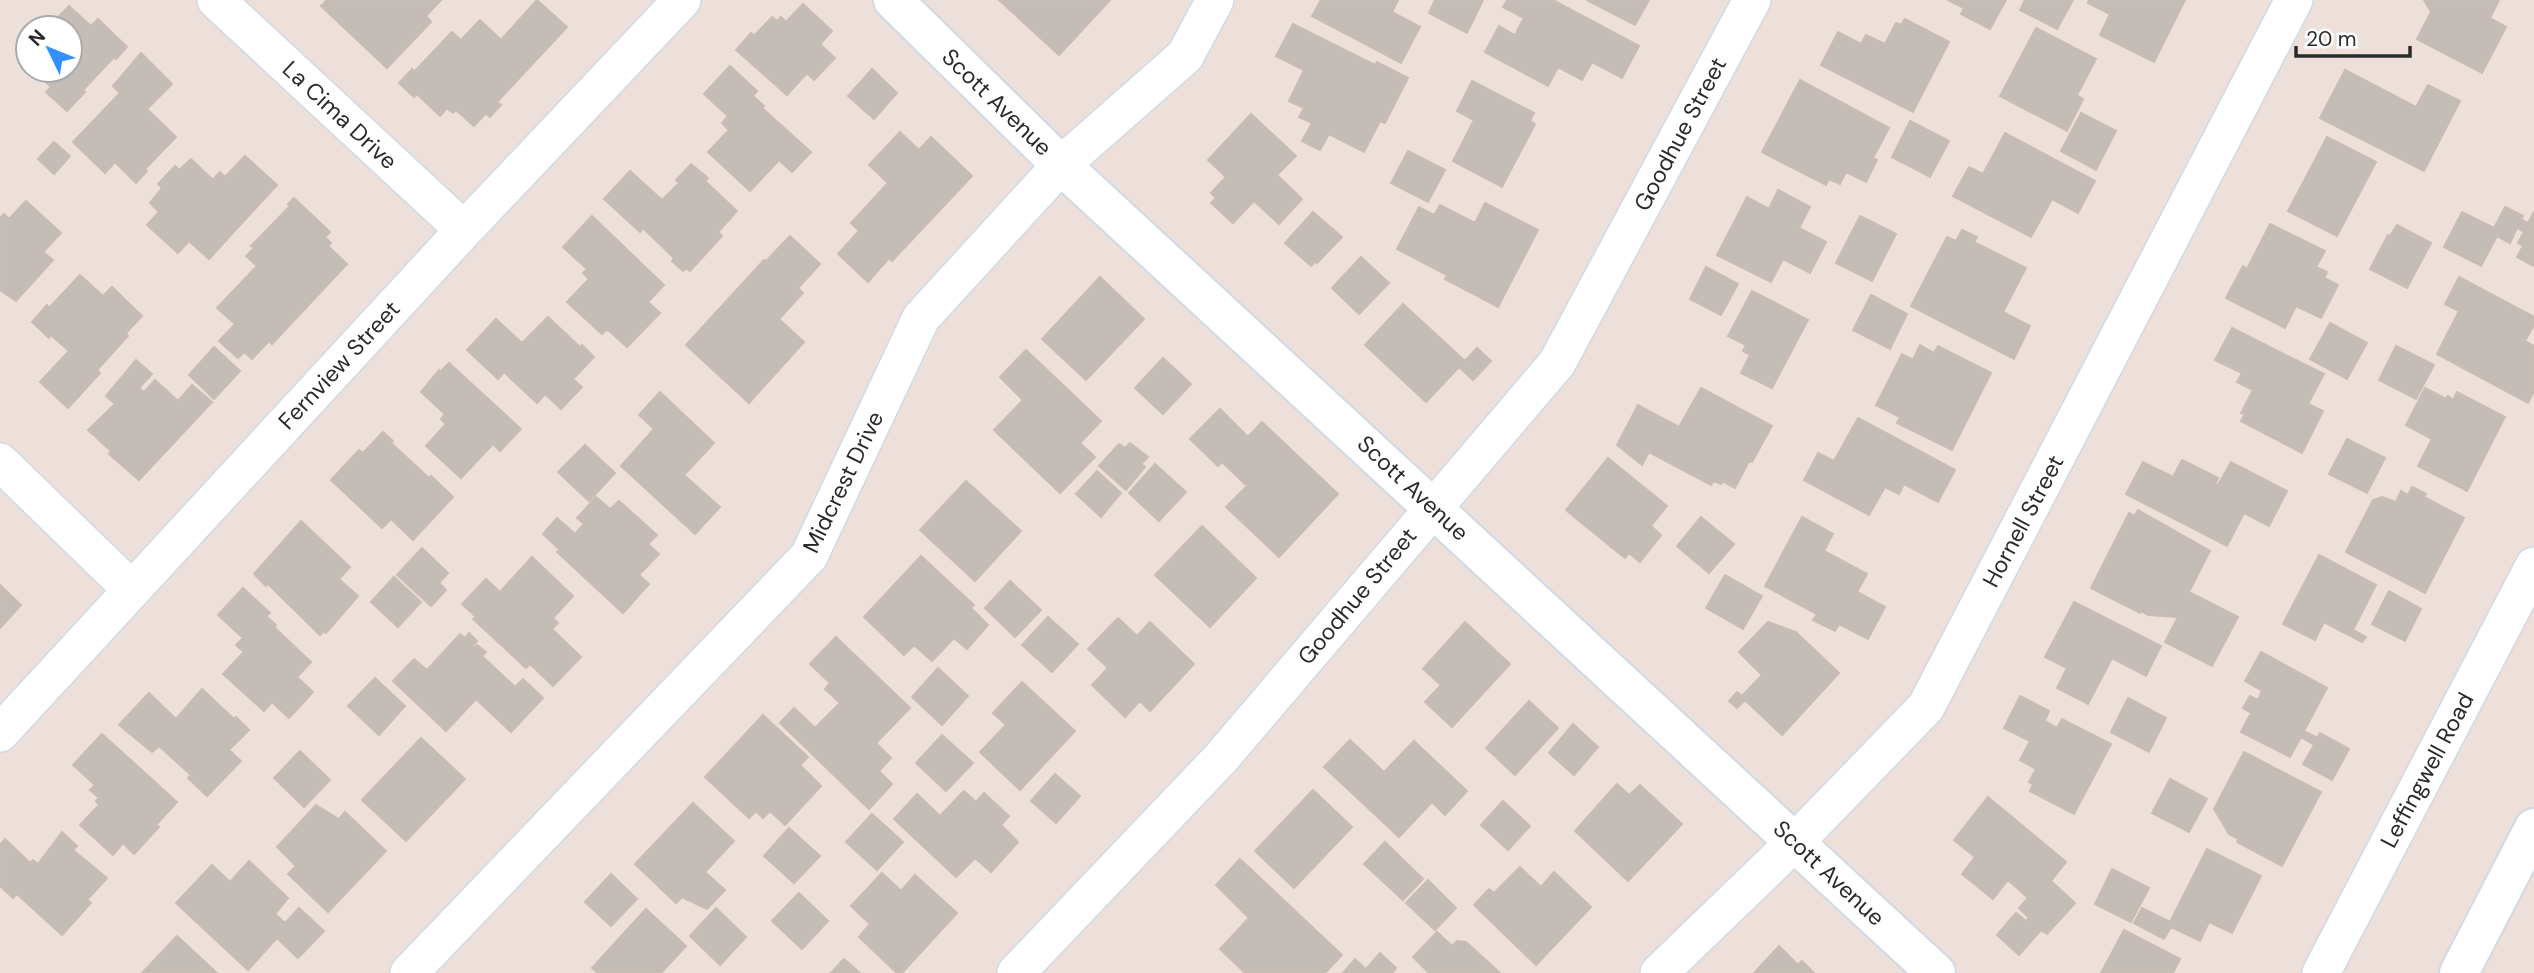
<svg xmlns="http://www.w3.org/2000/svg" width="2534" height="973" font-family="'DM Sans',sans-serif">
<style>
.building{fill:#c4bcb6;stroke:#c8bcb4;stroke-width:2}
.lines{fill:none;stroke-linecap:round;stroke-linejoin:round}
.minor-casing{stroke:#d0d9e4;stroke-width:40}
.tertiary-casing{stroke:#d0d9e4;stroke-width:42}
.secondary-casing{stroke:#d0d9e4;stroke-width:42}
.minor{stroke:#fff;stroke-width:37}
.tertiary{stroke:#fff;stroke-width:38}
.secondary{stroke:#fff;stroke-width:38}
.labels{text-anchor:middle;stroke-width:7;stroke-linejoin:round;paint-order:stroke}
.street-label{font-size:23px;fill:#2a2a2a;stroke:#fff}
</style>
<rect width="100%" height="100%" fill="#ede0da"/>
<path class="building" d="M327 0H441L426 16 431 22 387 68 321 6Z
M537 0 567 27 497 102 501 105 490 117 486 113 474 126 456 110 453 113 447 108 440 116 417 94 414 97 399 83 412 69 414 72 452 32 461 40 480 20 501 40Z
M999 0H1110L1059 55Z
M1321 0H1398L1392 12 1420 27 1401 63 1312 16Z
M1435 0H1483L1467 33 1429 13Z
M1507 0H1553L1639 46 1622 78 1592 62 1582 80 1558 67 1548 86 1485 52 1499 26 1515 35 1524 18 1503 7Z
M1587 0H1649L1635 25Z
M1948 0H2006L1990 29 1961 14 1964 8Z
M2025 0H2073L2057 29 2020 10Z
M2089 0H2185L2154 62 2100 35 2110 14 2088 3Z
M2424 0H2499L2490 18 2506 27 2482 73 2417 39 2431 12Z
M803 4 832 31 820 44 835 58 814 80 807 73 787 95 736 50 751 33 754 36 772 17 777 21 781 17 786 22Z
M69 6 91 26 98 19 127 47 116 59 114 57 83 90 85 92 67 111 46 92 51 87 33 70H70V28H48Z
M1905 19 1949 42 1913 112 1821 65 1838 32 1861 44 1866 35 1885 44 1896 23 1901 25Z
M1293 24 1375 65 1377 62 1408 78 1385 123 1380 121 1364 152 1329 134 1320 150 1302 141 1312 123 1299 117 1304 108 1289 101 1304 70 1276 56Z
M2036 28 2096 59 2077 95 2083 99 2067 131 2000 96Z
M141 53 172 84 147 109 176 137 145 169 147 171 136 183 115 162 105 173 73 142 120 93 113 86Z
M730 66 757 91 753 96 764 106 762 108 811 152 792 172 779 160 750 191 708 152 729 130 722 123 728 116 704 94Z
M872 69 897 93 874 119 848 96Z
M2345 70 2416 107 2428 85 2460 101 2424 171 2320 118Z
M1800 80 1889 128 1873 158 1877 160 1866 182 1846 172 1840 184 1829 179 1826 185 1762 152Z
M1472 81 1534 113 1530 121 1535 124 1502 187 1453 161 1474 120 1457 111Z
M2081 113 2116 131 2096 170 2061 151Z
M1251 114 1296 156 1277 175 1302 199 1279 224 1254 201 1233 223 1211 203 1216 198 1211 193 1226 177 1208 160Z
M1910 121 1949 141 1930 177 1892 157Z
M900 132 919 150 931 137 972 176 892 261 889 258 868 282 838 254 859 231 851 223 888 183 869 165Z
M2005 133 2095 181 2078 213 2052 199 2031 237 1953 196 1969 167 1983 174Z
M2327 137 2376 162 2337 236 2288 211Z
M54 142 70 156 54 174 38 159Z
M1408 151 1445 170 1428 202 1391 183Z
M245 156 277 185 209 259 189 241 178 253 147 225 159 212 150 203 162 188 158 184 175 166 179 170 191 159 213 180 220 172 225 177Z
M691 164 708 178 705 181 737 211 718 232 722 236 690 271 687 268 683 271 672 261 674 258 643 228 640 232 604 199 630 171 662 200 679 183 676 180Z
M1778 190 1810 207 1799 228 1826 242 1810 273 1783 259 1771 282 1717 255 1747 197 1769 209Z
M294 198 330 232 325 237 331 243 328 246 347 264 272 344 269 341 252 359 244 352 238 358 219 341 235 324 217 308 257 266 246 256 254 248 251 246 290 206 288 204Z
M26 201 61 233 43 252 53 260 16 301 0 290V218L4 214 9 219Z
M1485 203 1538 230 1498 307 1445 279 1447 275 1397 249 1419 207 1434 215 1440 205 1475 223Z
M2505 207 2523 216 2521 219 2528 223 2534 212V266L2517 257 2523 246 2518 243 2524 232 2517 228 2510 243 2497 236 2481 266 2444 247 2462 212 2494 228Z
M1313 212 1342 237 1317 263 1316 261 1311 266 1285 243Z
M592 216 664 285 648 302 660 313 627 347 607 329 602 334 567 302 589 279 583 273 587 269 563 247Z
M1860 216 1896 234 1872 281 1836 263Z
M2270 224 2325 251 2316 267 2327 272 2324 278 2338 285 2321 318 2296 306 2285 328 2226 298 2243 266 2247 269Z
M2397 225 2431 243 2407 288 2370 269 2388 235 2390 236Z
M1962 230 1977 237 1974 242 2026 268 2003 312 2030 326 2014 359 1911 306 1947 237 1956 241Z
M790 236 820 264 798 288 803 293 779 319 804 342 749 403 686 345 764 260 766 261Z
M1361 257 1389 283 1359 314 1332 288Z
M1706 267 1738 284 1721 315 1690 299Z
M80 275 103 296 112 287 142 316 126 333 128 336 97 370 100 373 68 408 40 382 69 351 51 335 49 338 32 322 47 305 49 308Z
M1100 277 1144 319 1086 380 1042 339Z
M2459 277 2534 317V325L2525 341 2534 346V391L2528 403 2437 354 2459 311 2445 304Z
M1752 291 1808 320 1772 388 1741 373 1750 355 1743 351 1746 345 1728 336Z
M1871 295 1907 314 1890 349 1853 330Z
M1403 304 1465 361 1477 348 1491 361 1473 380 1459 367 1426 402 1365 345Z
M548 317 580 347 582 345 594 357 573 379 582 387 561 409 545 394 537 403 504 372 498 379 467 350 496 319 522 343Z
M2330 323 2367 343 2347 379 2310 359Z
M2232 328 2324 374 2308 404 2323 411 2302 453 2241 421 2245 414 2241 413 2253 390 2237 382 2242 373 2215 360Z
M1920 345 1934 353 1938 346 1991 373 1952 450 1897 423 1900 417 1876 405 1902 354 1913 360Z
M2396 346 2434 365 2416 399 2379 380Z
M214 347 240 371 214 399 189 375Z
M1026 350 1101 421 1080 443 1095 457 1060 493 994 430 1023 400 1000 377Z
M1163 358 1191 384 1163 414 1135 388Z
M136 360 152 374 139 388 144 392 155 380 178 401 192 385 212 402 139 480 109 454 111 451 88 430 115 404 106 396Z
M449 363 521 429 500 451 493 444 461 478 426 446 446 424 441 419 445 414 421 392 439 370 440 372Z
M1701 388 1772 426 1752 462 1749 461 1735 488 1722 481 1721 484 1714 481 1711 485 1649 452 1642 465 1617 445 1638 405 1679 427Z
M2425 388 2446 399 2448 396 2453 400 2457 392 2505 417 2467 491 2418 466 2432 439 2406 425Z
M660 392 714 443 684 475 720 507 695 534 621 466 654 429 639 415Z
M1220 409 1248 437 1262 422 1338 494 1279 557 1226 507 1247 486 1222 462 1218 466 1190 439Z
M1858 418 1955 470 1938 502 1904 484 1899 494 1885 487 1869 515 1804 480 1818 453 1834 461Z
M383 432 393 441 391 443 429 478 431 476 453 497 413 540 391 519 382 528 331 480 359 450 363 453Z
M2347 439 2385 458 2367 493 2329 474Z
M1130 443 1148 457 1141 464 1145 467 1126 490 1099 466 1119 444 1125 448Z
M585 445 615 473 589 501 558 472Z
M1608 458 1667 506 1651 526 1661 535 1640 562 1629 553 1625 558 1566 510Z
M2182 460 2218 478 2215 484 2218 485 2231 462 2287 491 2269 526 2244 513 2227 546 2126 494 2143 462 2173 477Z
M1155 464 1186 492 1159 521 1129 493Z
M1097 471 1121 493 1101 517 1076 494Z
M966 481 1021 531 975 581 920 530Z
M2412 487 2426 494 2424 497 2464 518 2425 593 2346 552 2373 500 2382 497 2396 502 2401 491 2408 495Z
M596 497 610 509 619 501 657 535 648 544 659 554 639 575 649 584 623 613 557 552 560 550 543 534 557 518 575 534 584 524 577 518Z
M2138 510 2210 551 2189 592 2238 617 2212 666 2165 642 2178 617 2148 615 2141 611 2140 613 2091 588 2129 513 2134 516Z
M1701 517 1734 544 1709 573 1677 546Z
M1802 517 1833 534 1824 551 1867 574 1857 592 1885 607 1868 639 1839 624 1835 631 1813 620 1817 614 1765 586Z
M301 521 350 567 339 579 358 596 326 633 324 631 320 635 268 584 266 586 254 574Z
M1202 526 1256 578 1210 627 1155 575Z
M422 548 448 573 439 583 446 590 431 606 397 575Z
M2319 555 2376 585 2353 630 2366 637 2362 642 2324 622 2315 640 2283 624Z
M921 556 974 605 971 608 988 625 967 649 954 638 932 661 914 645 904 655 864 617Z
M532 557 573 596 553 618 558 623 552 629 581 657 553 686 530 664 526 668 473 619 476 617 462 604 486 579 500 592Z
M1725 575 1762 596 1743 629 1706 608Z
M394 577 421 602 398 627 371 602Z
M1010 581 1041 610 1015 637 985 608Z
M0 585 21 605 0 628Z
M243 588 270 613 266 616 276 625 274 627 311 662 297 677 313 692 289 718 272 702 264 711 223 674 244 652 236 645 243 638 218 615Z
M2389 591 2421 609 2405 641 2372 624Z
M2074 602 2161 646 2146 676 2112 658 2088 704 2057 688 2067 668 2045 657Z
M1048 617 1078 644 1052 672 1022 645Z
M1118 618 1137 636 1150 622 1194 664 1150 711 1140 701 1125 717 1092 685 1108 668 1088 649Z
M1465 622 1510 664 1452 727 1425 702 1441 685 1423 669Z
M1768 622 1796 632 1839 673 1782 735 1745 700 1737 708 1729 701 1737 692 1742 696 1762 675 1739 652Z
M469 633 477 641 473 646 474 648 477 645 486 652 482 656 515 687 523 679 543 698 511 732 476 699 446 731 393 681 414 659 427 670 460 634 465 638Z
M836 637 910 708 876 743 891 758 879 771 892 784 869 809 780 723 794 708 815 728 840 703 825 689 830 683 810 664Z
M2261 652 2327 688 2304 731 2317 738 2320 733 2349 749 2332 780 2303 764 2314 745 2301 737 2290 757 2241 732 2251 713 2243 708 2250 696 2258 700 2262 691 2245 681Z
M938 668 968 696 942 725 912 697Z
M375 678 405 706 379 735 348 706Z
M1022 682 1075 731 1020 790 980 752 1006 725 993 713Z
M202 689 234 719 236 717 249 730 229 750 241 761 207 796 188 778 191 775 159 746 152 752 119 725 149 693 176 719Z
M2020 696 2049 711 2045 721 2057 728 2062 719 2111 744 2074 814 2030 791 2033 784 2029 782 2036 769 2020 760 2030 741 2004 728Z
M2128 698 2166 718 2149 752 2111 732Z
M1529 701 1558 728 1515 775 1486 748Z
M763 715 808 757 800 765 821 786 785 825 770 811 763 818 756 811 749 818 705 777Z
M1573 724 1598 747 1574 775 1549 753Z
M102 734 177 802 156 825 159 827 134 854 123 843 113 855 80 825 99 805 96 801 99 798 90 790 95 785 73 765Z
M942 735 973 763 946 791 916 763Z
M421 738 465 779 406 841 362 800Z
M1350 740 1384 772 1414 741 1467 791 1445 815 1432 802 1399 837 1324 767Z
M300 751 330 780 304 807 274 778Z
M2244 752 2321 792 2282 866 2237 842 2238 839 2229 834 2214 809Z
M1055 774 1080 796 1056 823 1031 801Z
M2170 779 2207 799 2189 832 2152 813Z
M1617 784 1629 795 1640 785 1682 824 1628 881 1575 831Z
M1313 790 1352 827 1294 888 1255 851Z
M964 791 976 802 984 793 1009 816 1001 825 1018 842 991 872 975 858 956 877 894 819 917 794 940 816Z
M1988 797 2066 862 2051 881 2075 903 2047 934 2041 930 2019 955 1997 935 2016 913 2026 921 2029 918 2019 908 2028 898 2008 880 1993 899 1962 874 1975 857 1954 840Z
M1503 801 1530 826 1508 850 1481 825Z
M693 803 734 841 705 872 725 890 707 909 682 897 676 903 635 864Z
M316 805 339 819 345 812 386 851 328 912 288 874 296 866 277 847Z
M872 814 903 842 877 870 846 842Z
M789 828 820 856 794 883 764 856Z
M62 832 77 846 73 850 107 878 87 900 91 903 62 935 17 894 13 898 0 886V845L5 839 30 863 33 860 38 864Z
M1385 842 1423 879 1403 900 1364 864Z
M2207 849 2261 876 2232 933 2209 922 2200 941 2171 927 2164 939 2134 923 2142 908 2170 922Z
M1240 859 1342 955 1325 973H1245L1220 949 1249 918 1216 885Z
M249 861 288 898 275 914 285 923 299 908 324 931 298 958 277 938 248 970 176 903 212 865 230 882Z
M1520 867 1541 887 1554 872 1591 907 1536 965 1474 905 1489 889 1494 893Z
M2112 869 2149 888 2131 922 2095 904Z
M882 873 901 891 915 875 957 913 902 973H897L859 937 870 924 851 906Z
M611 874 637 899 611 926 585 902Z
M1428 880 1456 908 1435 930 1406 903Z
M799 893 828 921 802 949 772 921Z
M716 908 746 937 720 965 690 936Z
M646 909 686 946 661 973H598L592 968Z
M2124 930 2180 959 2173 973H2101Z
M1437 932 1452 946 1457 941 1466 942 1500 973H1429L1413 957Z
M177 936 217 973H142Z
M1779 946 1798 965 1802 961 1814 973H1754Z
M1380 953 1396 968 1392 973H1371L1366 969Z
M844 959 860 973H831Z
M1355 959 1370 973H1343Z"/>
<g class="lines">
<g class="minor-casing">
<path id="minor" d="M216 0 464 230
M0 462 132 590
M0 733 464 230 682 0
M409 973 809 556 921 318 1061 165 1185 56 1215 0
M1016 973 1221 758 1557 363 1752 0
M1659 973 1795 842 1926 707 2294 0
M2321 973 2534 566"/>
</g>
<g class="tertiary-casing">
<path id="tertiary" d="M893 0 1061 165 1936 973"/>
</g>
<g class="secondary-casing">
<path id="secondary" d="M2459 973 2534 828"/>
</g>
<use href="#minor" class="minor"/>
<use href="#tertiary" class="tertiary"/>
<use href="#secondary" class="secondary"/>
</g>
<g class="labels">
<g class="street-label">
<text transform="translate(997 102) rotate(44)" y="8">Scott Avenue</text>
<text transform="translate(340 115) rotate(43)" y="8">La Cima Drive</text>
<text transform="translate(1680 134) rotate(-62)" y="8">Goodhue Street</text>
<text transform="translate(339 365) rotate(-47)" y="8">Fernview Street</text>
<text transform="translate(843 482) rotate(-64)" y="8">Midcrest Drive</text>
<text transform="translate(1413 488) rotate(43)" y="8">Scott Avenue</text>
<text transform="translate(2023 521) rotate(-62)" y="8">Hornell Street</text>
<text transform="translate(1357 596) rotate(-50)" y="8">Goodhue Street</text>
<text transform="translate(2427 770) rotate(-62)" y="8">Leffingwell Road</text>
<text transform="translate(1829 873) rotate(43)" y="8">Scott Avenue</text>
</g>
</g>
<g transform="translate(49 49) rotate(313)"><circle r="33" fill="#ffffff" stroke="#aaaaaa" stroke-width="2"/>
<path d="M0-5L12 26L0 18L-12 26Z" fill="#3590ff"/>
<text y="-10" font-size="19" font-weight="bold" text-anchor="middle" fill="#2a2a2a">N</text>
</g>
<path d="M2296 46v10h114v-10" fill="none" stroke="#2a2a2a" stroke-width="3.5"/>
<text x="2306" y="46" font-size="21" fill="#2a2a2a" stroke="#ffffff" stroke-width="5" paint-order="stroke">20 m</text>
</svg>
